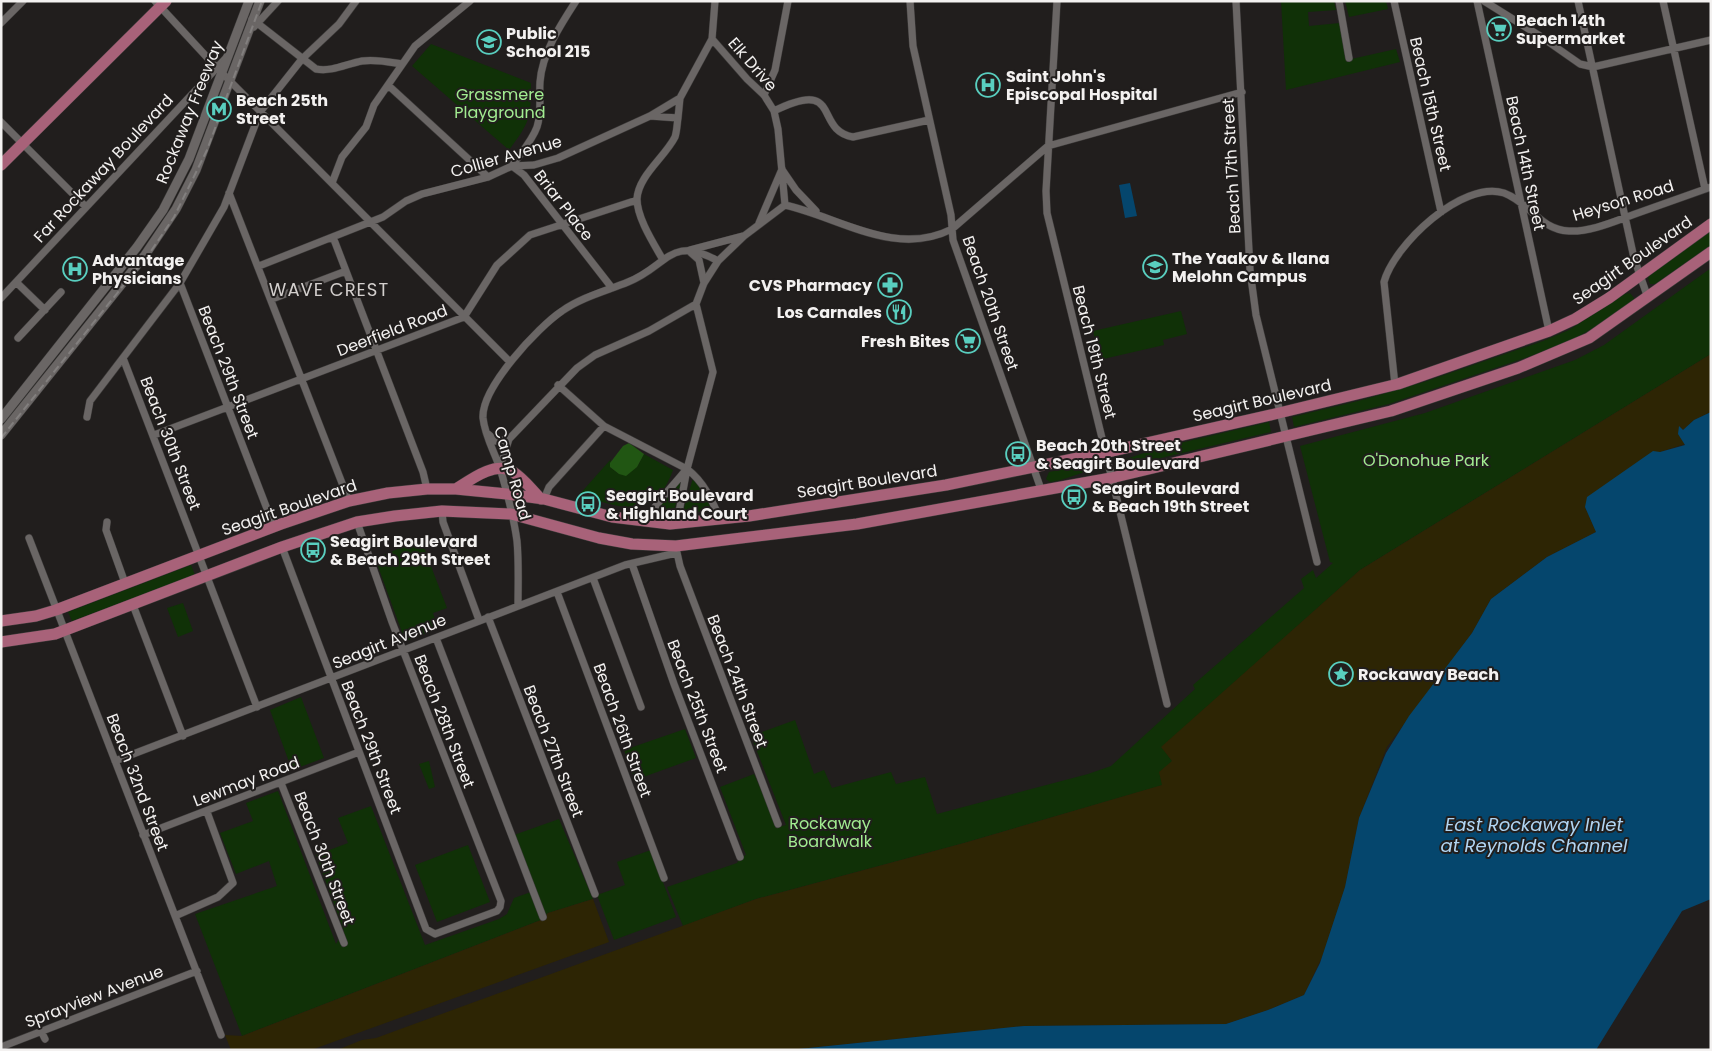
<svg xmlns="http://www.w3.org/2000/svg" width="1712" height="1051" font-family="Poppins,sans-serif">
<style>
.green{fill:#103107}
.forest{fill:#215613}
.sand{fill:#2d2504}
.water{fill:#05466d}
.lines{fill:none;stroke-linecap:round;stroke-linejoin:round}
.minor-casing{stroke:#3d3b3a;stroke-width:8}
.tertiary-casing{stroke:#3d3b3a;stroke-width:10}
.primary-casing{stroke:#3d3b3a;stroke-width:12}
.minor{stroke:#6a6665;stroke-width:7}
.tertiary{stroke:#6a6665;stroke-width:9}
.primary{stroke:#a86279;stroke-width:11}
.rail{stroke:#827f7e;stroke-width:2;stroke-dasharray:8 4;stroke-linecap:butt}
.labels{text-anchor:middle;stroke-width:4;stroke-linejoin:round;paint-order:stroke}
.poi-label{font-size:16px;font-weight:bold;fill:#f3f1f0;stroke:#211e1d;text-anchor:start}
.street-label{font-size:16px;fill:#f3f1f0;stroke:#211e1d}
.park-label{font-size:16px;fill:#a2ec91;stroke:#211e1d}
.neighbourhood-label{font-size:18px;letter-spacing:1px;fill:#d3cfcd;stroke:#211e1d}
.water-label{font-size:18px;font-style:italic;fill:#b1d5f3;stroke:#211e1d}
</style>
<rect width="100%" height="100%" fill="#211e1d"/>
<path class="green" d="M1281 1H1334L1336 10 1308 12 1309 26 1340 23 1347 60 1396 49 1400 62 1286 90Z
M1345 1H1386L1388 9 1349 17Z
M431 44 531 83C531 118 530 122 509 150L412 66Z
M1711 231V245L1655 284H1650L1648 278 1649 276Z
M1711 268V354L1360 570 1162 747 1172 761 1163 785 964 843 756 899 683 926 667 887 737 863 740 857 746 855 720 787 754 774 778 827 786 825 751 736 795 720 814 774 824 770 832 788 891 772 896 784 925 777 937 814 1088 774 1111 766 1195 689 1193 685 1304 588 1301 579 1313 570 1316 578 1333 563 1330 562 1300 446 1425 413 1575 360 1604 345Z
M1630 293 1634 298 1633 301 1605 321 1569 342 1525 358 1389 404 1294 427 1292 417 1362 400 1424 382 1543 341 1569 330 1625 294Z
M1181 311 1187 334 1163 340 1164 345 1099 360 1093 331Z
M1269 422 1271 432 1119 468 1117 462 1159 448Z
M644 454 673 470C654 523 620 507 579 495L611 459 610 467 619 474 637 467Z
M1094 463 1095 469C1081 472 1063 481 1050 482L1046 479 1049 472Z
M694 475 711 507 710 511 688 513 683 511Z
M682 479 674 511H656Z
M421 540 447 608 433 613 438 629 409 640 403 635 375 558Z
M191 565 195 575 72 621 68 612Z
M183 603 193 631 178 637 167 608Z
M301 697 324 758 292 770 270 710Z
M685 729 696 758 635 780 624 750Z
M429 761 435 787 429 789 419 764Z
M278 791 336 944 344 931 316 855 348 843 338 818 371 806 425 945 499 919 507 914 514 898 531 892 541 920 242 1036 195 914 277 886 269 861 236 874 220 833 253 821 246 803Z
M559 819 593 899 548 913 544 916 514 835Z
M468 845 490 902 437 922 415 865Z
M651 850 676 917 614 940 597 895 625 885 617 862Z"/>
<path class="forest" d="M629 443 644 454 637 467 626 476 619 474 610 467V463L623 446Z"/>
<path class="sand" d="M1711 354V412L1694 420 1683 430 1680 426 1685 444 1660 452 1585 507 1596 532 1547 557 1491 599 1472 633 1387 747 1359 818 1345 887 1322 957 1304 995 1268 1010 1226 1024 1024 1026 789 1050H337L362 1040 376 1038 756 899 964 843 1162 785 1159 772 1172 761 1161 747 1360 570Z
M593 899 609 942 311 1050H231L225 1035 242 1036 541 920 548 913Z"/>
<path class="water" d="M1130 183 1137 216 1125 218 1119 185Z
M1711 412V899L1682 911 1596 1050H789L1024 1026 1226 1024 1268 1010 1304 995 1320 963 1345 887 1359 818 1386 753 1409 716 1472 633 1491 599 1547 557 1596 532 1585 507 1587 497 1653 451 1660 452 1685 445 1678 434 1679 426 1683 430 1694 420Z"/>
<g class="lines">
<g class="minor-casing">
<path id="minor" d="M155 1 216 67 510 362
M576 1C561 24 542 53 540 82 539 97 542 112 537 127 532 141 520 154 512 166L524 175 612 288
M910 1 913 46 951 215 953 240 1042 492
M1057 1 1046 191 1047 213 1167 704
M1236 1 1250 270 1256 315 1317 562
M1339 1 1349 58
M1394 1 1441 212
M1477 1 1549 331
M1484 1 1540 36 1580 64 1593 67 1711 40
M1578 1 1634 258 1648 298
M1663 1 1705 189
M252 19 316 69C332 72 346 64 362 61 376 59 389 62 402 64
M1 23 23 1
M254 27 278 1
M712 39 747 79 764 95 774 111 778 129 785 205
M389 86 488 177
M764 95 775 70 788 1
M774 111C843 77 813 130 853 137L929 120
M650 116 680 98
M1 122 86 207
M783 171 796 190 816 211
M332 183 342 157 366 127 374 105 415 46 470 1
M229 193 349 501
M785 205C839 217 895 258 952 229L1048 146 1242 92
M759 223 782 169
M333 237 423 472 427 489
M690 250 743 236
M690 252 699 260 704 283
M663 260C654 244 637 218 637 199 638 176 665 157 675 137 677 131 677 124 678 118
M259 266 383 217 406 201 422 194 488 177 512 166 534 165 558 158 650 116 678 118 680 98 712 39 715 1
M16 282 45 310
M180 283 274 527
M1 298 226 58
M272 299 346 271
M18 338 61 292
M123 358 257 707
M558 385 604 426 687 469C704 482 712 500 720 519
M1395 385 1384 282C1394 245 1462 180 1504 193 1529 202 1540 230 1569 231 1591 232 1615 221 1635 214 1660 205 1686 196 1711 187
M87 417 90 401 180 283 224 207 260 112 302 59 339 24 356 1
M488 434 496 441 509 439
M154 435 464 317 497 265 530 235 637 200
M500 468 509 439 577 368 595 355 649 331 696 304
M544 499 549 487 604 426
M442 511 443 522 479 620
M646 521C653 506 673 486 685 471
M107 522 106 530 125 583
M677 523 687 469 713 372 696 304 704 283 718 261 744 236 785 205
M29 538 221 1035
M282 547 426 929 435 934 497 911 500 907 501 901 392 622 357 522
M676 548 680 566 778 824
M632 564 674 684 740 857
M593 578 641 707
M557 592 664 878
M133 605 183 736
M518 606C518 584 519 563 517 541 514 519 508 496 502 475 497 456 485 438 483 418 481 388 538 327 562 311 582 297 606 291 628 282 667 267 670 234 718 261
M488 617 595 894
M436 638 543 917
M115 761 625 565 676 553
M281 783 344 943
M143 835 359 752
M175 916 218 897 233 883 207 812
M41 1031 45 1039
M1 1047 197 971"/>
</g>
<g class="tertiary-casing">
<path id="tertiary" d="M1 419 137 247 163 210 189 159 249 1
M1 435 145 255 176 209 196 170 260 1"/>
</g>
<g class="primary-casing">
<path id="primary" d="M1 165 166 1
M456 489C470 480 496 460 513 472 523 478 532 490 541 499
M1 621 36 616 56 610 281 524 349 501 388 493 427 489H456L507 494 544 499 612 517 670 524 749 516 946 485 1112 451 1279 413 1398 384 1549 331 1575 319 1609 298 1711 224
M1 642 55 634 282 547 357 522 395 516 442 511 511 514 599 538 632 544 676 546 857 524 1111 478 1391 411 1518 368 1589 338 1711 252"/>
</g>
<use href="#minor" class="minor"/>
<use href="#tertiary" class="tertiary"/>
<use href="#primary" class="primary"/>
<path class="rail" d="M1 438 151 251 174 217 207 150 262 1"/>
</g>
<defs>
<g id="supermarket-ring" transform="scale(1.25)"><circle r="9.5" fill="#211e1d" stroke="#59cebf" stroke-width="1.5"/><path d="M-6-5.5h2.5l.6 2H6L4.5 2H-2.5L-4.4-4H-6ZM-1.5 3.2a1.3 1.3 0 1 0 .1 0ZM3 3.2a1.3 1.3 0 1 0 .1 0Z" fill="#59cebf"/></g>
<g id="school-ring" transform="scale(1.25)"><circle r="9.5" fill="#211e1d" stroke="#59cebf" stroke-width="1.5"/><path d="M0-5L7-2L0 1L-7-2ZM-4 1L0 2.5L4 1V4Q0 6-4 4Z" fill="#59cebf"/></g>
<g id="hospital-ring" transform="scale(1.25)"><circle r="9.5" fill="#211e1d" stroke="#59cebf" stroke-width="1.5"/><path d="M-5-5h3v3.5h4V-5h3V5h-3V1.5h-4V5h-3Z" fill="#59cebf"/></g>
<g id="metro-ring" transform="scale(1.25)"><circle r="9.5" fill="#211e1d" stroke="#59cebf" stroke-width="1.5"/><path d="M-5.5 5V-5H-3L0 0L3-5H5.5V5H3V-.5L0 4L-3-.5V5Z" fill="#59cebf"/></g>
<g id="pharmacy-ring" transform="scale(1.25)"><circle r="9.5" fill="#211e1d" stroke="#59cebf" stroke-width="1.5"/><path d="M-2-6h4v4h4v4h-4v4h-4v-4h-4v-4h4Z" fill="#59cebf"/></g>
<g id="restaurant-ring" transform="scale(1.25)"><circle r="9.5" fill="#211e1d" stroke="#59cebf" stroke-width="1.5"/><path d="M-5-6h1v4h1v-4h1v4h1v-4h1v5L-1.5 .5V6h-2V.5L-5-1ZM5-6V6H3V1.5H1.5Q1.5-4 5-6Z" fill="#59cebf"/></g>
<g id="bus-ring" transform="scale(1.25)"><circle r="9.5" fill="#211e1d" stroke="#59cebf" stroke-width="1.5"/><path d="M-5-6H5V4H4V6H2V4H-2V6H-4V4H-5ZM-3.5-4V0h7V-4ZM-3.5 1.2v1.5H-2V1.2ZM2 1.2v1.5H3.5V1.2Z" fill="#59cebf"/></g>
<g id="sight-ring" transform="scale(1.25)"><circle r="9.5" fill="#211e1d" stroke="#59cebf" stroke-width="1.5"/><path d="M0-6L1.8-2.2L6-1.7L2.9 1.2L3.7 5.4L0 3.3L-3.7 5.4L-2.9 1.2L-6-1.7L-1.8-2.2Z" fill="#59cebf"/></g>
</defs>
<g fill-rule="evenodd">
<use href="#supermarket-ring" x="1499" y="29"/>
<use href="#school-ring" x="489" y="42"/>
<use href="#hospital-ring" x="988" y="85"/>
<use href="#metro-ring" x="219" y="109"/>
<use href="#school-ring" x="1155" y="267"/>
<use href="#hospital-ring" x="75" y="269"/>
<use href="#pharmacy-ring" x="890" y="285"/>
<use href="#restaurant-ring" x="899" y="312"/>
<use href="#supermarket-ring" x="968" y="341"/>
<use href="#bus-ring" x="1018" y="454"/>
<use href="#bus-ring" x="1074" y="497"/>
<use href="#bus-ring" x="588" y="504"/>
<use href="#bus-ring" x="313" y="550"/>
<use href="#sight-ring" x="1341" y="674"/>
</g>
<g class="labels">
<g class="poi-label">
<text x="1516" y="26">Beach 14th<tspan x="1516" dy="18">Supermarket</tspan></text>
<text x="506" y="39">Public<tspan x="506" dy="18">School 215</tspan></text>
<text x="1006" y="82">Saint John's<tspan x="1006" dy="18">Episcopal Hospital</tspan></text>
<text x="236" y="106">Beach 25th<tspan x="236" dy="18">Street</tspan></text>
<text x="1172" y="264">The Yaakov &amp; Ilana<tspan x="1172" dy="18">Melohn Campus</tspan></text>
<text x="92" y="266">Advantage<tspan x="92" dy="18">Physicians</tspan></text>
<text x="872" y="291" text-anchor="end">CVS Pharmacy</text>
<text x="882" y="318" text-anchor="end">Los Carnales</text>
<text x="950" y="347" text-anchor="end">Fresh Bites</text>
<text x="1036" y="451">Beach 20th Street<tspan x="1036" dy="18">&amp; Seagirt Boulevard</tspan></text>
<text x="1092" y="494">Seagirt Boulevard<tspan x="1092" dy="18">&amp; Beach 19th Street</tspan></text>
<text x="606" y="501">Seagirt Boulevard<tspan x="606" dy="18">&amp; Highland Court</tspan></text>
<text x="330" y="547">Seagirt Boulevard<tspan x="330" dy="18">&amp; Beach 29th Street</tspan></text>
<text x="1358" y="680">Rockaway Beach</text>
</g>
<g class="street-label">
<text transform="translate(753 64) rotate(49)" y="6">Elk Drive</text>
<text transform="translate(1431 104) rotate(77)" y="6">Beach 15th Street</text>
<text transform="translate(189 112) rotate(-68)" y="6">Rockaway Freeway</text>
<text transform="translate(506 156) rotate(-16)" y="6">Collier Avenue</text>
<text transform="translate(1526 163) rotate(78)" y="6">Beach 14th Street</text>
<text transform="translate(1231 166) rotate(-93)" y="6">Beach 17th Street</text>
<text transform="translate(103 168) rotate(-47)" y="6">Far Rockaway Boulevard</text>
<text transform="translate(1623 200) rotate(-17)" y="6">Heyson Road</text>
<text transform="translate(564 205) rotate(52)" y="6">Briar Place</text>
<text transform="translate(1632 260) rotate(-35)" y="6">Seagirt Boulevard</text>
<text transform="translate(991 303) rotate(71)" y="6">Beach 20th Street</text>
<text transform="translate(392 330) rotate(-21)" y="6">Deerfield Road</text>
<text transform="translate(1095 352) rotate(76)" y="6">Beach 19th Street</text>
<text transform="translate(229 372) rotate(69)" y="6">Beach 29th Street</text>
<text transform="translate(1262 400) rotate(-13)" y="6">Seagirt Boulevard</text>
<text transform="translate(171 443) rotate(69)" y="6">Beach 30th Street</text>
<text transform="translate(513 473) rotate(74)" y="6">Camp Road</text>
<text transform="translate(867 481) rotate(-9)" y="6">Seagirt Boulevard</text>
<text transform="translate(289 507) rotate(-19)" y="6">Seagirt Boulevard</text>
<text transform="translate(389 641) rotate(-22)" y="6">Seagirt Avenue</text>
<text transform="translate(738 681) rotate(69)" y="6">Beach 24th Street</text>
<text transform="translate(698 706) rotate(69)" y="6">Beach 25th Street</text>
<text transform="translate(445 721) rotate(69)" y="6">Beach 28th Street</text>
<text transform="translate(623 730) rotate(70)" y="6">Beach 26th Street</text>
<text transform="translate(372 747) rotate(69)" y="6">Beach 29th Street</text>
<text transform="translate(554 751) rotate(69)" y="6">Beach 27th Street</text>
<text transform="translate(246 781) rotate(-21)" y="6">Lewmay Road</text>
<text transform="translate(138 782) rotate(69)" y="6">Beach 32nd Street</text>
<text transform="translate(325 858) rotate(69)" y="6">Beach 30th Street</text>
<text transform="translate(94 996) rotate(-21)" y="6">Sprayview Avenue</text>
</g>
<g class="park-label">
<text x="500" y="100">Grassmere<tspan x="500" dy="18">Playground</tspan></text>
<text x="1426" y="466">O'Donohue Park</text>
<text x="830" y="829">Rockaway<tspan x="830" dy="18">Boardwalk</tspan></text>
</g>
<g class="neighbourhood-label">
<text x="329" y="296">WAVE CREST</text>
</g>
<g class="water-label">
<text x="1534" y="831">East Rockaway Inlet<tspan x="1534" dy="21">at Reynolds Channel</tspan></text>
</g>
</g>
<rect width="1712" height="1051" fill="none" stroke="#f3f1f0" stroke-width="5"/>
</svg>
